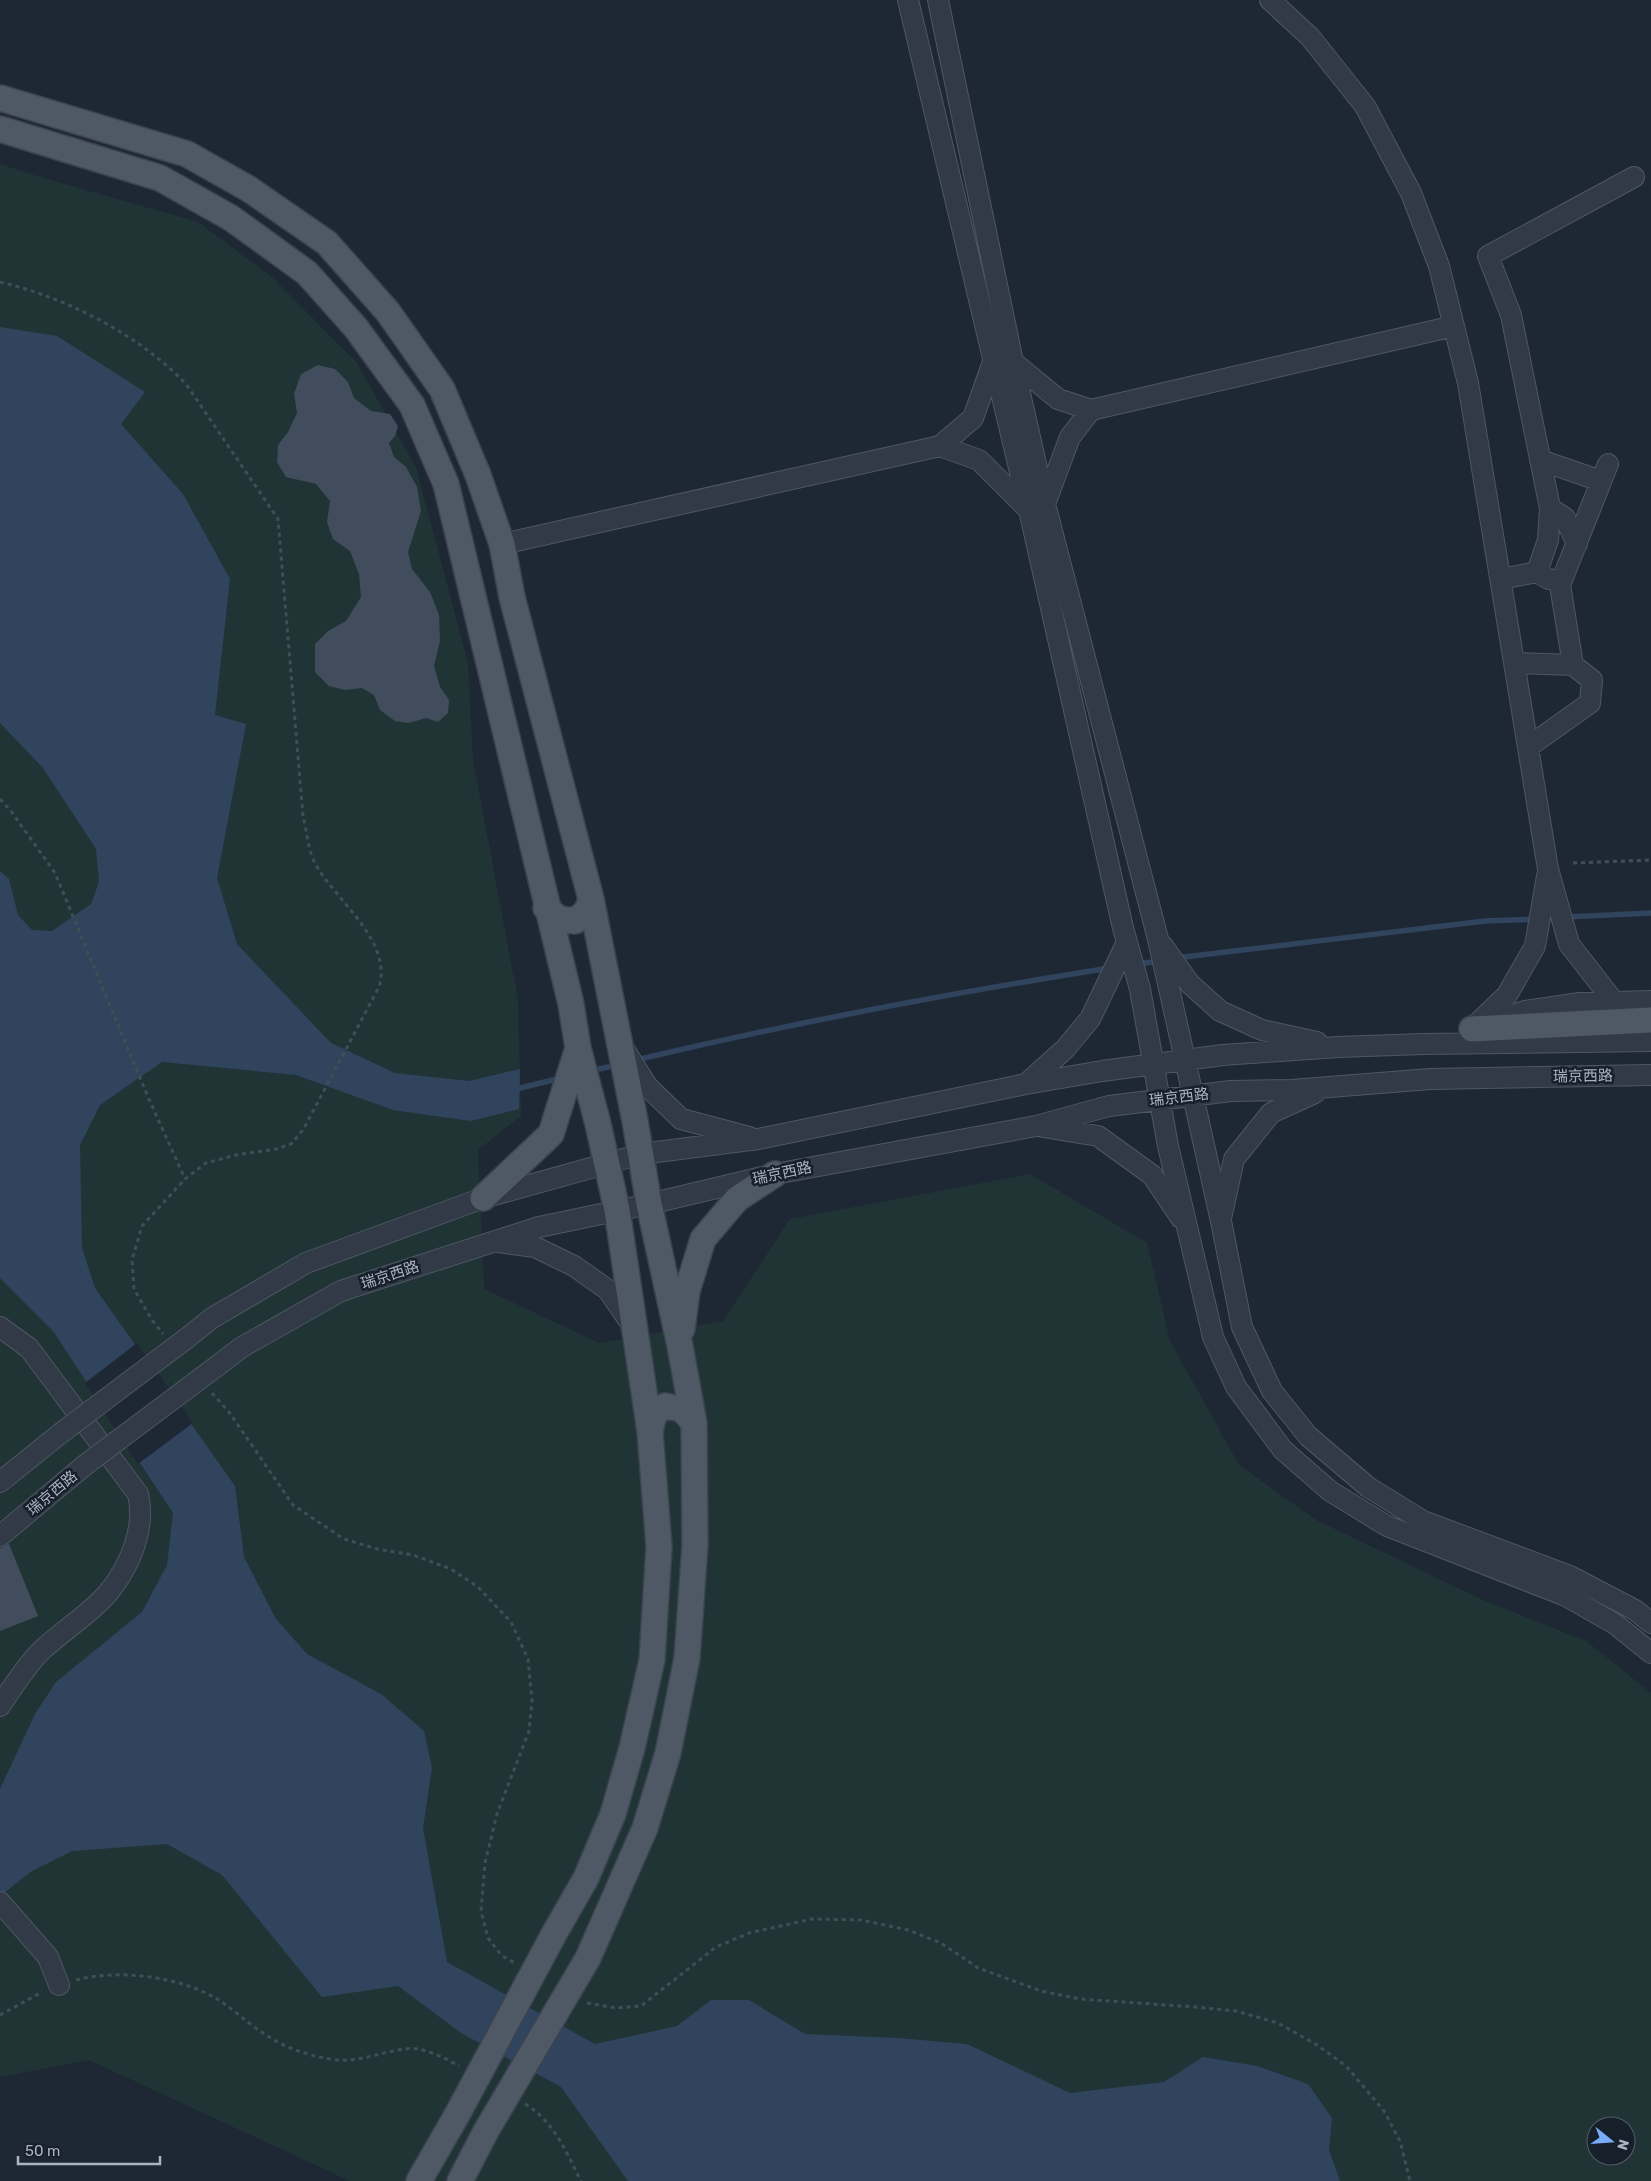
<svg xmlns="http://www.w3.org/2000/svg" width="1651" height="2181" font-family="Rubik,'Noto Sans SC',sans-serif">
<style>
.green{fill:#203436;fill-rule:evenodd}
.water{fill:#30445d}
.pier{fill:#1e2835}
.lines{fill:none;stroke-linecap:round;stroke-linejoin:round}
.stream{stroke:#30445d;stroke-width:5.5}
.building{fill:#414d5d}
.minor-casing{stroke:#4f5764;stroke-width:22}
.major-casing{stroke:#3b434f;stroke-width:28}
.path{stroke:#3d5154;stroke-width:3;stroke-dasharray:4 4;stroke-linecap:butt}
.minor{stroke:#313a46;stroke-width:20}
.major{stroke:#4f5966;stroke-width:25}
.minor-bridge-casing{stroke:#4f5764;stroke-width:22;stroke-linecap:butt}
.major-bridge-casing{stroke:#3b434f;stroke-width:28;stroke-linecap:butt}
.minor-bridge{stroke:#313a46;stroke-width:20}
.major-bridge{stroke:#4f5966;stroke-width:25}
.labels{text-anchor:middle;stroke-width:5;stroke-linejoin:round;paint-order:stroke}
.street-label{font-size:15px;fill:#abb4c3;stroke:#171f2a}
</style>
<rect width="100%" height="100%" fill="#1e2835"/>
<path class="green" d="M0 164 40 177 198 222 273 278 357 363 416 468 468 663 473 760 518 1000 521 1116 478 1150 484 1289 599 1343 723 1321 790 1219 1030 1174 1147 1243 1170 1341 1239 1465 1316 1520 1483 1600 1586 1641 1651 1693V2181H350L89 2060 0 2077ZM1596 2126H1626V2156H1596Z"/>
<path class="water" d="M0 327 57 336 145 392 121 424 183 494 230 579 215 715 246 724 217 878 237 944 331 1043 395 1073 469 1081 520 1069 519 1109 471 1121 393 1110 296 1075 162 1062 100 1105 80 1145 82 1248 95 1288 235 1486 244 1557 276 1619 307 1654 381 1694 424 1731 432 1768 423 1828 447 1962 595 2044 677 2026 711 2000H749L805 2034 898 2038 967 2044 1070 2093 1164 2082 1203 2057 1257 2066 1308 2084 1332 2118 1329 2150 1340 2181H628L561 2087 461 2033 398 1986 322 1997 222 1875 167 1844 72 1851 32 1871 0 1896V1789L35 1714 56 1682 142 1612 167 1565 173 1513 53 1331 0 1278V871L9 879 18 915 32 930 52 931 91 904 99 882 96 849 43 768 0 723Z"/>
<path class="pier" d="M137 1343 193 1423 138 1464 85 1383Z"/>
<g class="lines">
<path class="stream" d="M1566 917 1651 913
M1176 958 1485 921 1537 919
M1137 964 1160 961
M636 1060C792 1023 951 993 1110 968
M590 1071 617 1065
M512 1090 561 1078"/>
</g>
<path class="building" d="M318 365 335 369 348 382 354 398 371 411 390 414 398 426 395 436 389 443 394 457 406 467 417 487 421 511 408 552 412 569 430 592 439 615 440 641 434 666 440 687 449 700 448 713 438 722 426 718 409 723 395 721 380 710 374 695 362 688 345 690 329 686 315 672V644L328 631 346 621 361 597 359 574 350 551 333 539 327 522 330 501 316 484 286 477 277 462 278 445 288 432 297 413 294 394 301 374Z
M9 1544 38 1616 0 1631V1548Z"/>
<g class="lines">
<g class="minor-casing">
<path id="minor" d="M908 0 1029 510 1123 928 1140 989 1168 1146 1213 1337 1236 1387 1283 1450 1330 1491 1387 1526 1566 1596 1615 1624 1651 1653
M938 0 1013 362 1045 504 1158 939 1221 1221 1242 1327 1272 1391 1308 1436 1368 1487 1423 1521 1570 1576 1635 1610 1651 1623
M1270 0 1310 37 1365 106 1411 193 1439 266 1468 383 1548 869 1569 944 1615 1003
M993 362 973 418 940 446 979 460 1029 510
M1013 362 1058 399 1091 410 1070 437 1045 504
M1091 410 1454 326
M1540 460 1601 481
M1550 508 1565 518 1577 544
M502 544 940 446
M1537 572 1548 540 1550 508 1511 315 1488 256 1634 177
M1501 579 1537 572 1549 579
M1514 663 1573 665 1592 680 1590 703 1528 747
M1573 665 1560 585 1608 464
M1163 946 1190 984 1220 1011 1262 1030 1317 1042
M1488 1023 1525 1011 1580 1003 1651 1001
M1476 1025 1507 995 1535 946 1547 876
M624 1049 648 1087 681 1119 749 1137
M1026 1084 1065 1049 1090 1019 1127 942
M1043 1127 1098 1136 1152 1175 1181 1218
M1222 1214 1234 1159 1271 1113 1315 1093
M498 1242 535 1247 574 1266 608 1290 634 1328
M0 1327 29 1348 138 1494C146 1529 130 1566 108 1593 89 1615 62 1631 41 1651 25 1667 13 1687 0 1706
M187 1338 212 1318 306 1263 483 1198 641 1154 758 1139 1026 1084 1102 1071 1223 1055 1338 1047 1423 1044 1651 1041
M209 1372 242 1347 341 1291 539 1227 649 1204 775 1174 1036 1126 1109 1106 1231 1091 1292 1090 1430 1079 1651 1075
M0 1482 61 1433
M0 1536 85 1465
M0 1902 48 1957 59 1985"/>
</g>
<g class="major-casing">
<path id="major" d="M0 98 187 154 249 189 327 243 388 312 442 389 478 475 502 544 512 597 591 899 635 1121 649 1204 680 1346 694 1423 695 1545 687 1658 668 1753 645 1828 588 1958
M0 129 160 178 231 218 307 273 356 328 412 405 446 484 571 1004 578 1048 598 1124 617 1210 650 1432 659 1547 652 1660 632 1748 613 1814 586 1878 554 1934
M546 908 559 919 575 921 587 911 591 899
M1472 1029 1651 1020
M483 1198 551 1134 578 1048
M682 1329 687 1291 703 1239 737 1199 775 1174
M650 1432 654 1414 665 1406 682 1409 694 1423
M419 2181 458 2113
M460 2181 486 2131"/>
</g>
<path class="path" d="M0 282C67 298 138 334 186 384L278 519 303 816C307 831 308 852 316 865 336 901 393 941 379 987L303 1130 291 1144 276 1149 236 1155 206 1163 185 1179 142 1226 132 1260 134 1289 152 1320 163 1334
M0 799 11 811 55 873 148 1097 185 1179
M1573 863 1651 860
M212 1393 229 1412 293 1505 344 1539 377 1549 413 1555 451 1569 478 1587 511 1622 528 1659 532 1701 529 1731 497 1814 485 1863 481 1911 488 1938 501 1955 516 1964
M76 1980C119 1969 175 1976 214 1997 231 2007 246 2022 263 2033 283 2047 306 2055 330 2059 356 2064 380 2052 405 2049 423 2046 444 2058 459 2066
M587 2003 616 2008 641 2006 716 1947 749 1933 812 1919 861 1920 908 1930 941 1943 978 1968 1041 1991 1080 1999 1195 2007 1236 2011 1278 2023 1317 2045 1346 2066 1384 2111 1400 2141 1410 2181
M0 2015 42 1992
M525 2104C554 2121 566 2152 581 2181"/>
<use href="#minor" class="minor"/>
<use href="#major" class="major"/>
<g class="minor-bridge-casing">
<path id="minor-bridge" d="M61 1433 187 1338
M85 1465 209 1372"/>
</g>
<g class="major-bridge-casing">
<path id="major-bridge" d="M458 2113 554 1934
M486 2131 588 1958"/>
</g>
<use href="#minor-bridge" class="minor-bridge"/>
<use href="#major-bridge" class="major-bridge"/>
</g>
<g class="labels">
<g class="street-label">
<text transform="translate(1583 1076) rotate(-1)" y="5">瑞京西路</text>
<text transform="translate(1179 1097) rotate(-7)" y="5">瑞京西路</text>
<text transform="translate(782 1173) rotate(-12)" y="5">瑞京西路</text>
<text transform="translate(390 1275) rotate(-18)" y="5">瑞京西路</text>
<text transform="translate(52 1493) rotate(-40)" y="5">瑞京西路</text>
</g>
</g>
<g transform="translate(1611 2141) rotate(107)"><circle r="24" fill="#171f2a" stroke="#525b67"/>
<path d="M0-4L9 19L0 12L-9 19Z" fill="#79adfa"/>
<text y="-8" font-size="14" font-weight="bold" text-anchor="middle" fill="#abb4c3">N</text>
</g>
<path d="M18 2156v8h142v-8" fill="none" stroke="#abb4c3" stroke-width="2.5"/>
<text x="25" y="2156" font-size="15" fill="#abb4c3" stroke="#171f2a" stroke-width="4" paint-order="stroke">50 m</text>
</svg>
